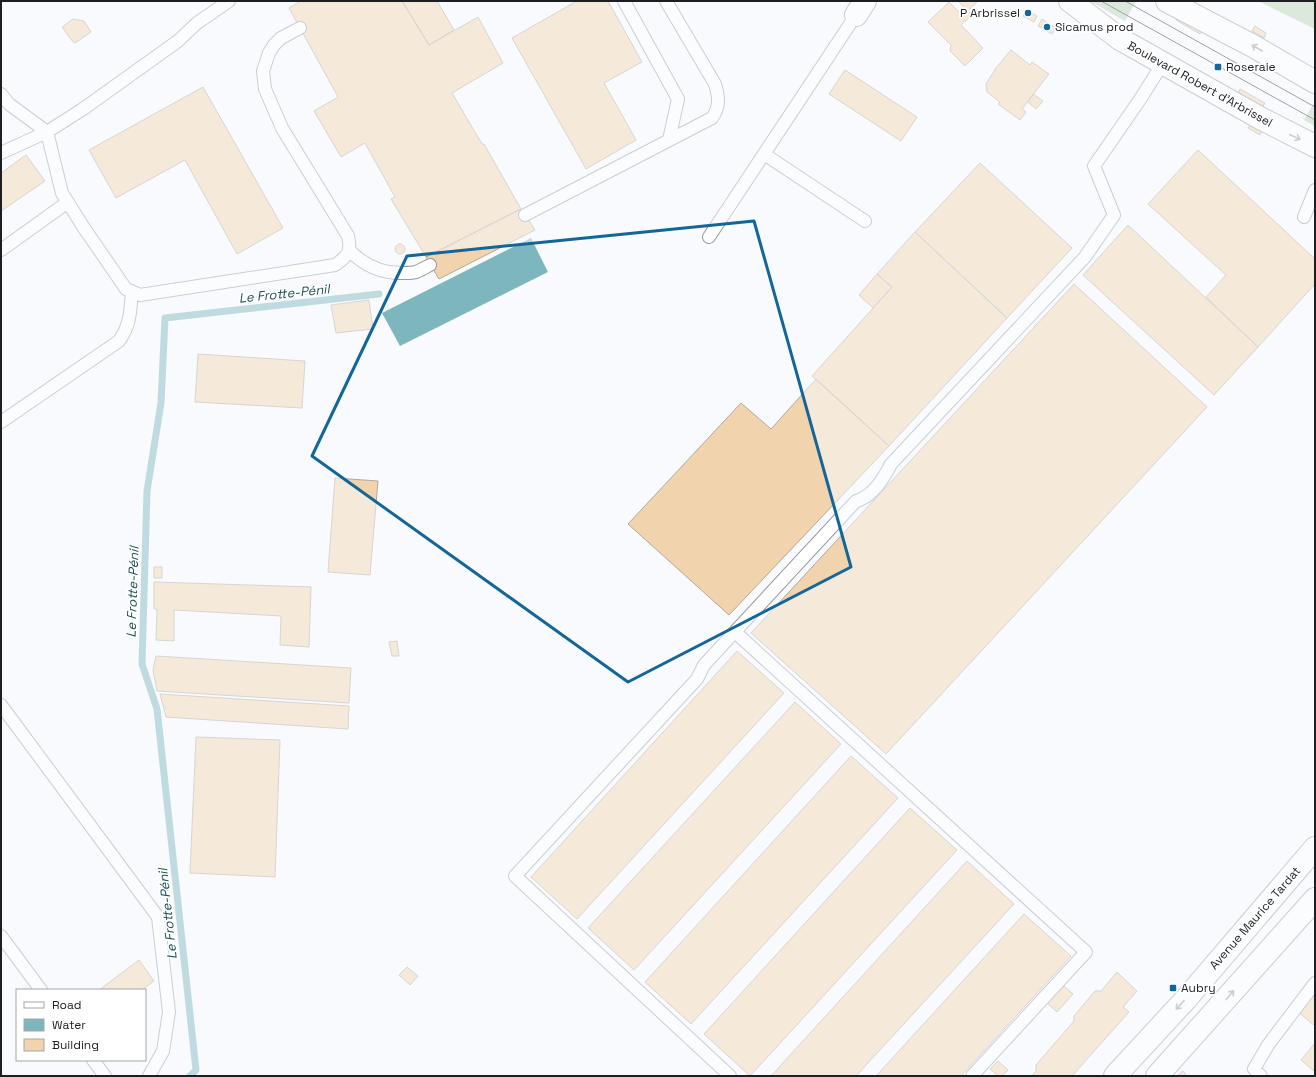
<svg xmlns="http://www.w3.org/2000/svg" width="1316" height="1077" font-family="'Space Grotesk',sans-serif">
<style>
.green{fill:#b8d3b3}
.water{fill:#7db6bd}
.lines{fill:none;stroke-linecap:round;stroke-linejoin:round}
.stream{stroke:#7db6bd;stroke-width:7}
.building{fill:#f1d4ae;stroke:#b0a99f}
.lane-casing{stroke:#9499a3;stroke-width:14}
.street-casing{stroke:#9499a3;stroke-width:24}
.secondary-casing{stroke:#9499a3;stroke-width:24}
.lane{stroke:#fff;stroke-width:12}
.street{stroke:#fff;stroke-width:22}
.secondary{stroke:#fff;stroke-width:22}
.tram{stroke:#37393d;stroke-width:1}
.oneway{stroke:#999a9c}
.marked{fill:none;stroke:#136697;stroke-width:3;stroke-linejoin:round}
.poi-dot{fill:#136697;stroke:#fff;stroke-width:1.5}
.labels{text-anchor:middle;stroke-width:3.5;stroke-linejoin:round;paint-order:stroke}
.poi-label{font-size:12px;fill:#1c1e22;stroke:#fff;text-anchor:start}
.street-label{font-size:12px;fill:#1c1e22;stroke:#fff}
.water-label{font-size:13px;font-style:italic;fill:#1d4f54;stroke:#fff}
</style>
<rect width="100%" height="100%" fill="#f8fafe"/>
<path class="green" d="M1090 1H1136L1125 21Z
M1258 1H1315V29Z
M1315 101V126L1304 120Z"/>
<path class="water" d="M531 238 548 272 400 346 382 313Z"/>
<g class="lines">
<path class="stream" d="M190 1076 196 1070 157 709 142 664 147 491 161 403 165 318 379 294"/>
</g>
<path class="building" d="M301 1H402L429 45 478 17 503 63 452 93 482 144H484L521 209 426 257 391 199 395 197 365 143 341 157 314 111 338 97 289 8Z
M402 1H437L454 30 429 45Z
M577 1H608L642 62 604 83 636 140 586 169 512 38Z
M958 1H978L968 11Z
M949 2 963 16 968 11 972 15 961 25 983 48 965 66 950 51 951 45 928 22Z
M1027 10 1037 16 1034 22 1023 16Z
M1178 15 1203 29 1200 34 1176 20Z
M73 19 84 21 91 32 75 43 73 42 62 27Z
M1042 19 1056 28 1052 34 1038 26Z
M1255 26 1266 33 1264 38 1252 31Z
M1011 50 1030 65 1032 62 1049 74 1022 109 1026 112 1020 120 998 104 1000 102 987 92 986 84 996 68Z
M845 70 917 117 901 141 829 94Z
M203 87 283 228 237 254 185 160 116 198 89 150Z
M1240 89 1265 103 1262 108 1238 94Z
M1033 94 1043 101 1036 109 1028 102Z
M1251 124 1262 131 1260 135 1248 128Z
M1198 150 1315 259V284L1258 347 1206 297 1226 275 1148 204Z
M26 155 45 181 1 211V173Z
M980 163 1072 248 1007 318 915 232Z
M521 209 535 230 439 279 426 257Z
M1128 225 1258 347 1214 395 1083 275Z
M915 232 1007 318 889 446 812 376 892 287 877 274Z
M395 249a5 5 0 1 1 10 0a5 5 0 1 1-10 0Z
M877 274 892 287 873 308 859 295Z
M1074 284 1207 407 886 754 751 633Z
M369 300 373 329 336 333 331 305Z
M198 354 305 361 302 408 195 402Z
M816 379 889 446 729 615 628 524 741 403 771 429Z
M335 478 378 481 370 575 328 572Z
M154 567H162V578H154Z
M154 582 311 587 309 647 280 645 281 616 174 610V641L156 640 157 609H154Z
M397 641 399 656H392L389 642Z
M737 651 784 693 577 919 531 877Z
M156 656 351 668 349 703 157 691 153 670Z
M160 694 349 706 348 729 166 717Z
M795 702 841 744 634 970 588 928Z
M196 737 280 740 275 877 190 873Z
M851 756 898 798 691 1024 645 982Z
M910 808 957 850 750 1076 704 1034Z
M967 861 1014 904 856 1076H771Z
M1024 914 1071 956 961 1076H876Z
M139 960 154 981 142 990H99Z
M407 967 418 976 410 985 399 975Z
M1117 972 1137 991 1123 1007 1129 1012 1072 1076H1032L1036 1071V1065L1074 1021V1016L1095 991H1101Z
M1063 985 1073 994 1057 1012 1047 1003Z
M1315 990V1026L1297 1011Z
M1315 1043V1072L1301 1060Z
M998 1061 1008 1070 1002 1076H998L990 1069Z
M1183 1071 1186 1075 1177 1076Z"/>
<g class="lines">
<g class="lane-casing">
<path id="lane" d="M229 1 197 23 178 41 83 109 47 132 62 193 84 228 126 289 140 295 335 265C347 257 352 252 348 236L282 128 265 89 263 71 269 53 274 45 281 38 300 28
M624 1 678 99 669 140
M1 94 9 104 47 132 1 153
M764 154 865 221
M525 215 712 118C720 107 719 97 715 84L666 1
M1304 217 1315 190
M709 237 856 15
M1 250 68 202
M350 251C365 266 382 274 404 273 408 273 413 273 416 272 421 270 426 267 430 265
M1 422 119 341C131 324 130 311 132 292
M735 632 1086 952 972 1076
M1 705 158 917 169 1012 163 1051 149 1076
M1 936 41 990
M93 1060 105 1076
M730 1076 515 876 697 679 704 665 856 501C872 497 884 478 891 464L1085 257 1114 215 1094 166 1141 98 1163 63
M1261 1076 1254 1069 1268 1045 1315 983"/>
</g>
<g class="street-casing">
<path id="street" d="M856 15 865 1"/>
</g>
<g class="secondary-casing">
<path id="secondary" d="M1070 1 1120 39 1260 118 1315 146
M1167 1 1253 46 1315 82
M1115 1076 1186 999 1315 848
M1157 1076 1315 899"/>
</g>
<use href="#lane" class="lane"/>
<use href="#street" class="street"/>
<use href="#secondary" class="secondary"/>
<path class="tram" d="M1101 1 1315 120
M1125 1 1315 107"/>
</g>
<defs><path id="oneway-shaft" d="M-6 0H5M1.5-3L5.5 0L1.5 3" fill="none" stroke-width="1.6" stroke-linecap="round" stroke-linejoin="round"/></defs>
<g class="oneway">
<use href="#oneway-shaft" transform="translate(1257 48) rotate(-150)"/>
<use href="#oneway-shaft" transform="translate(1295 137) rotate(25)"/>
<use href="#oneway-shaft" transform="translate(1230 995) rotate(-49)"/>
<use href="#oneway-shaft" transform="translate(1180 1005) rotate(133)"/>
</g>
<path d="M0 0H1316V1077H0ZM754 221 851 567 628 682 312 456 407 256Z" fill="#f8fafe" fill-opacity=".55" fill-rule="evenodd"/>
<path class="marked" d="M754 221 851 567 628 682 312 456 407 256Z"/>
<g class="poi-dot">
<circle cx="1028" cy="13" r="4"/>
<circle cx="1047" cy="27" r="4"/>
<rect x="1214" y="63" width="8" height="8" rx="2"/>
<rect x="1169" y="984" width="8" height="8" rx="2"/>
</g>
<g class="labels">
<g class="poi-label">
<text x="1020" y="17" text-anchor="end">P Arbrissel</text>
<text x="1055" y="31">Sicamus prod</text>
<text x="1226" y="71">Roseraie</text>
<text x="1181" y="992">Aubry</text>
</g>
<g class="street-label">
<text transform="translate(1200 84) rotate(29)" y="4">Boulevard Robert d'Arbrissel</text>
<text transform="translate(1255 918) rotate(-49)" y="4">Avenue Maurice Tardat</text>
</g>
<g class="water-label">
<text transform="translate(284 293) rotate(-6)" y="5">Le Frotte-Pénil</text>
<text transform="translate(132 592) rotate(-88)" y="5">Le Frotte-Pénil</text>
<text transform="translate(167 914) rotate(-96)" y="5">Le Frotte-Pénil</text>
</g>
</g>
<rect width="1316" height="1077" fill="none" stroke="#1c1e22" stroke-width="4"/>
<rect x="16" y="989" width="130" height="72" fill="#ffffff" stroke="#a4a5a7"/>
<rect x="24" y="1002" width="20" height="6" fill="#ffffff" stroke="#a4a5a7"/>
<text x="52" y="1009" font-size="12" fill="#1c1e22">Road</text>
<rect x="24" y="1019" width="20" height="12" fill="#7db6bd" stroke="#a4a5a7"/>
<text x="52" y="1029" font-size="12" fill="#1c1e22">Water</text>
<rect x="24" y="1039" width="20" height="12" fill="#f1d4ae" stroke="#a4a5a7"/>
<text x="52" y="1049" font-size="12" fill="#1c1e22">Building</text>
</svg>
